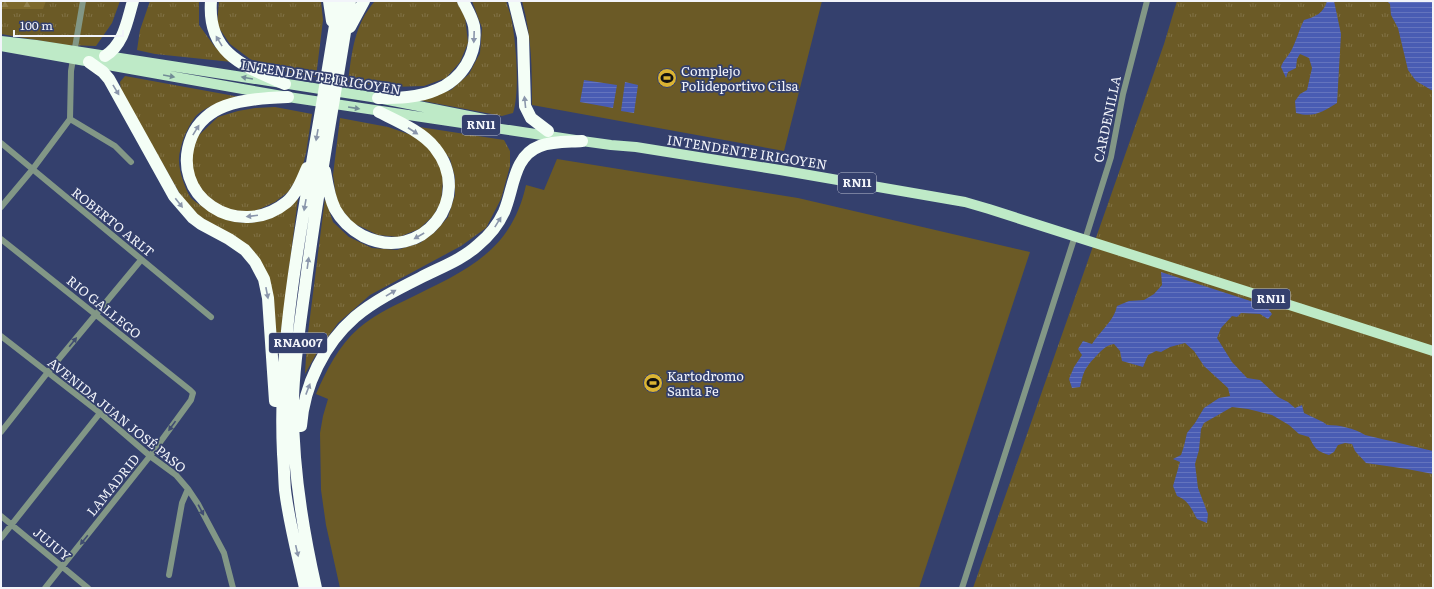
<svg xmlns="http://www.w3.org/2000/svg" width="1434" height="589" font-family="Literata,serif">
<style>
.grass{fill:url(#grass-tufts)}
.forest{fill:url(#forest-firs)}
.pitch{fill:#6b5a26}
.water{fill:url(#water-rules)}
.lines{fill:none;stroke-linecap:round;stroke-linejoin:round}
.street{stroke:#829786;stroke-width:6}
.primary{stroke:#beeac7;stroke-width:10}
.highway{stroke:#f4fef6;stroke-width:12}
.oneway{fill:#8a96ab}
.oneway2{fill:#728c96}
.oneway3{fill:#404d71}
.labels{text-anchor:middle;stroke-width:3.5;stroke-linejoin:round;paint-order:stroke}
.shield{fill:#34406d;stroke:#b9bed0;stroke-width:1}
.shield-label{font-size:12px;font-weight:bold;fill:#f2f4fa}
.poi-label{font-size:13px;fill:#f2f4fa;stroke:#34406d;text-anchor:start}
.street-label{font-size:13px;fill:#f2f4fa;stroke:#34406d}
</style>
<defs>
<pattern id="grass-tufts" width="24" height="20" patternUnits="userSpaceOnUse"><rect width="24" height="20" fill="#6b5a26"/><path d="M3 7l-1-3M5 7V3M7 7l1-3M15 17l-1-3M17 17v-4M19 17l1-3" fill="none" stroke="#817246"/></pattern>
<pattern id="forest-firs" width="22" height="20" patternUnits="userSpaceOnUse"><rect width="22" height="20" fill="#7d692d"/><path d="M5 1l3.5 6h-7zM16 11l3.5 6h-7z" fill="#907f4c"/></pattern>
<pattern id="water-rules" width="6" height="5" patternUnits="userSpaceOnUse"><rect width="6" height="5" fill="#495cb3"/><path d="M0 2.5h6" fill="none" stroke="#6474be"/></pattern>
</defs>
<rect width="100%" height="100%" fill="#34406d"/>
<path class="grass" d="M1 1H120L112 23 96 46 66 45 1 34Z
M150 1H199V25L215 47 232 62 155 54 137 50 140 30Z
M219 1H321L323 20 316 77 296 74 270 68 250 59 230 44 217 25Z
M375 1 457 2 465 17 468 43 460 62 446 78 424 86 393 87 348 82C352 52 354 25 375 1Z
M472 1H506C508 8 511 15 512 22 516 44 520 92 513 113L502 116 418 100 451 90 469 74 480 53 482 28Z
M1177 1H1433V588H973L1164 44Z
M125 76 240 97C225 101 210 104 198 114 192 119 184 135 182 143 181 148 179 153 179 158 178 169 185 189 191 198 195 202 202 206 206 209 236 231 274 226 298 198L278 356 263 265 251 248 236 237 198 216 184 201 121 91 120 82Z
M275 107 312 114 306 153 301 172 288 192 275 202 253 212 228 210 210 199 197 185 191 167 193 149 198 136 218 117 238 111 255 108Z
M340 118 388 127 414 136 431 150 441 167 443 181 441 202 433 216 419 229 399 237 378 235 353 223 337 204 333 175Z
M413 126 504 140 510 151V166L501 199 486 228 461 246 370 295 338 323 319 349 305 374 307 341 325 198 333 222 349 237 372 248 397 250 420 243 435 232 448 217 455 195V177L450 159 437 142Z"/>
<path class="forest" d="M1 1H46L43 9H1Z"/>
<path class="pitch" d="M522 1H822L784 151 532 105C532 68 532 38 522 1Z
M557 159 798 198 1030 252 919 588H340L326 525 321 490 320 433 323 416 328 399 316 394C326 371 339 345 359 328 373 316 389 308 406 300 462 272 511 254 526 185L544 190Z"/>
<path class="water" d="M1327 1H1334L1341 34 1337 103C1322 112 1314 118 1296 113L1295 101 1300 94 1307 90 1312 68 1309 58 1300 54 1297 59 1296 68 1288 72 1286 78 1281 67C1283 60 1288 57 1291 51 1296 42 1299 30 1304 20 1315 17 1324 13 1327 1Z
M1387 1H1433V91L1416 81 1408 70 1398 28 1391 15 1390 4Z
M584 80 617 85 613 108 580 102Z
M625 82 638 85 634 113 621 111Z
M1161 272 1266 306 1272 314 1268 319 1260 314 1241 313 1237 317 1232 316 1221 328 1217 338 1232 362 1247 378 1260 380 1278 397 1288 402 1295 408 1302 405 1304 413 1323 422 1327 425C1339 425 1354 428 1365 435L1433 451V474L1407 469 1366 463 1355 451 1352 444 1345 443 1338 445 1334 452 1329 455C1316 451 1315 448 1309 437L1299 434 1289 425 1272 415 1248 409 1232 407 1204 423 1201 429 1199 450 1195 464 1198 488 1208 514 1207 523 1197 519C1191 508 1188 500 1177 496L1173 486 1180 462 1173 459 1181 455 1184 446 1187 433 1195 423 1204 408 1219 398 1230 396 1228 388 1204 366 1194 351 1185 343 1170 347 1161 352 1156 351 1148 355 1143 367 1122 361 1120 351 1114 344C1107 345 1103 349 1098 354 1086 367 1084 369 1080 387L1072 388 1069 379 1074 367 1082 355 1078 349 1083 341 1092 344C1100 331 1114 321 1117 306L1129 301 1144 300 1154 294 1162 285Z"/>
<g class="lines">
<path class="street" d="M70 119 71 71 83 1
M1 143 211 317
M1 207 32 170 70 119 115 146 131 162
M1 239 190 390 193 393 191 400 150 456 45 588
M1085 240 1111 157 1123 94 1147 1
M1 336 100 413 150 456 176 475 188 489 198 504 224 553 233 588
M1 432 48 372 141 260
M1 516 88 588
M1 538 100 413
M169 575 182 503 188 489
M962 588 1075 236"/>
<path class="primary" d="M1 41 36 45 378 98 484 119
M1 46 288 97 582 141 611 145 636 147 780 170 965 202 989 209 1433 351"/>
<path class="highway" d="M211 1C207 54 244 66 285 84
M329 1 332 21
M514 1 523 37 525 106 531 118 548 131
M350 27 364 1
M105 56C124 44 127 21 133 1
M89 62 103 72 109 79 174 196 193 218 201 224 229 239 245 250 255 262 264 279 268 298 275 401
M288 97C267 98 245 99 225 106 211 111 198 122 192 136 167 196 238 242 287 202 297 193 302 180 307 168
M378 98C397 98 418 98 436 90 462 80 478 54 474 26 472 17 467 9 463 1
M325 171C327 183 329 197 335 209 341 220 352 230 363 236 422 265 475 198 435 148 423 132 397 121 379 112
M301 426C304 385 324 344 355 317 374 301 398 289 420 278 439 268 462 260 478 245 489 236 498 225 504 212 514 189 513 156 540 146 553 141 569 142 582 141
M305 588C298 556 289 523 285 490 284 478 284 466 283 454 279 369 291 287 305 204 317 136 328 69 339 1
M316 588C302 527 292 462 293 399 294 362 300 325 305 288 317 192 335 97 350 1"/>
</g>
<defs><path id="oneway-solid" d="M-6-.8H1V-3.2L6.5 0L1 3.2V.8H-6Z"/></defs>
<g class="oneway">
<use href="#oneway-solid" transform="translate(474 37) rotate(92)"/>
<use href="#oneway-solid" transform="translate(219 41) rotate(-121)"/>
<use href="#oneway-solid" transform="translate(116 90) rotate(59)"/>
<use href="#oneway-solid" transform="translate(525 102) rotate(-96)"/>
<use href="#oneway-solid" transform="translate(196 130) rotate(-58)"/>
<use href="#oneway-solid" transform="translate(413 131) rotate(33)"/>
<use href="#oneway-solid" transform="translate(317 135) rotate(100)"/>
<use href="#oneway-solid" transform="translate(179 203) rotate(52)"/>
<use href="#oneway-solid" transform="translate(305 205) rotate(100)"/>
<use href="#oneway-solid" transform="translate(252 216) rotate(173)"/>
<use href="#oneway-solid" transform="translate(498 222) rotate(-58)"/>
<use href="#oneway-solid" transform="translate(419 236) rotate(150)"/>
<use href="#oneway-solid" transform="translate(308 263) rotate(-82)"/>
<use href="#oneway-solid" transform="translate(267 293) rotate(79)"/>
<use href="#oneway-solid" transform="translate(391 293) rotate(-31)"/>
<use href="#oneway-solid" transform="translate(308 389) rotate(-69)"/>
<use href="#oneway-solid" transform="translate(297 551) rotate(77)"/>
</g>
<g class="oneway2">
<use href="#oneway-solid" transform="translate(169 76) rotate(10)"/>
<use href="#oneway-solid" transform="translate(247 78) rotate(-170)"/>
<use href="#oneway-solid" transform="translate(354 108) rotate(9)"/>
</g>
<g class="oneway3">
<use href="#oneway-solid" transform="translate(73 342) rotate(-51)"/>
<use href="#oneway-solid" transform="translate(172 426) rotate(126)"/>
<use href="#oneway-solid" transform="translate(201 510) rotate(62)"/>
<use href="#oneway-solid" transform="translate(84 540) rotate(129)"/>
</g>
<defs>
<g id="stadium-disc" transform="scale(1)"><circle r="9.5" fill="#dab333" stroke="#34406d"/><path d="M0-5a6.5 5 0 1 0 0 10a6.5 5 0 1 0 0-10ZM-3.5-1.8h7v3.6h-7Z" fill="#111"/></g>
</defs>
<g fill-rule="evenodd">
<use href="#stadium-disc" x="667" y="78"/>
<use href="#stadium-disc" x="653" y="383"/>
</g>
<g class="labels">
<g class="shield">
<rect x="462" y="115" width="38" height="20" rx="3"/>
<rect x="838" y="173" width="38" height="20" rx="3"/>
<rect x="1252" y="289" width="38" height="20" rx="3"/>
<rect x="269" y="333" width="58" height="20" rx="3"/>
</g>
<g class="shield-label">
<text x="481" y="129">RN11</text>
<text x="857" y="187">RN11</text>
<text x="1271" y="303">RN11</text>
<text x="298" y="347">RNA007</text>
</g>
<g class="poi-label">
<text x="681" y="76">Complejo<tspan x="681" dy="15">Polideportivo Cilsa</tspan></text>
<text x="667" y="381">Kartodromo<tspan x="667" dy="15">Santa Fe</tspan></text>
</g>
<g class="street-label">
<text transform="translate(321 77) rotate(9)" y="5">INTENDENTE IRIGOYEN</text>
<text transform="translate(1107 119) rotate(-78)" y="5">CARDENILLA</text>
<text transform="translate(747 152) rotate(9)" y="5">INTENDENTE IRIGOYEN</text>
<text transform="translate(113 222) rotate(39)" y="5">ROBERTO ARLT</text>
<text transform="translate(104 307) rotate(39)" y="5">RIO GALLEGO</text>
<text transform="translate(117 415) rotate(39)" y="5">AVENIDA JUAN JOSÉ PASO</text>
<text transform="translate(113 485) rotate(-51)" y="5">LAMADRID</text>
<text transform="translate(52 544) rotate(40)" y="5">JUJUY</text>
</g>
</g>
<rect width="1434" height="589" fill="none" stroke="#f2f4fa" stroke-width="4"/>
<path d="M14 30v6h109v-6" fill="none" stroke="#f2f4fa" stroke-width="2"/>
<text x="20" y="30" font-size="12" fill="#f2f4fa" stroke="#34406d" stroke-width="3" paint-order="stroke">100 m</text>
</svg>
